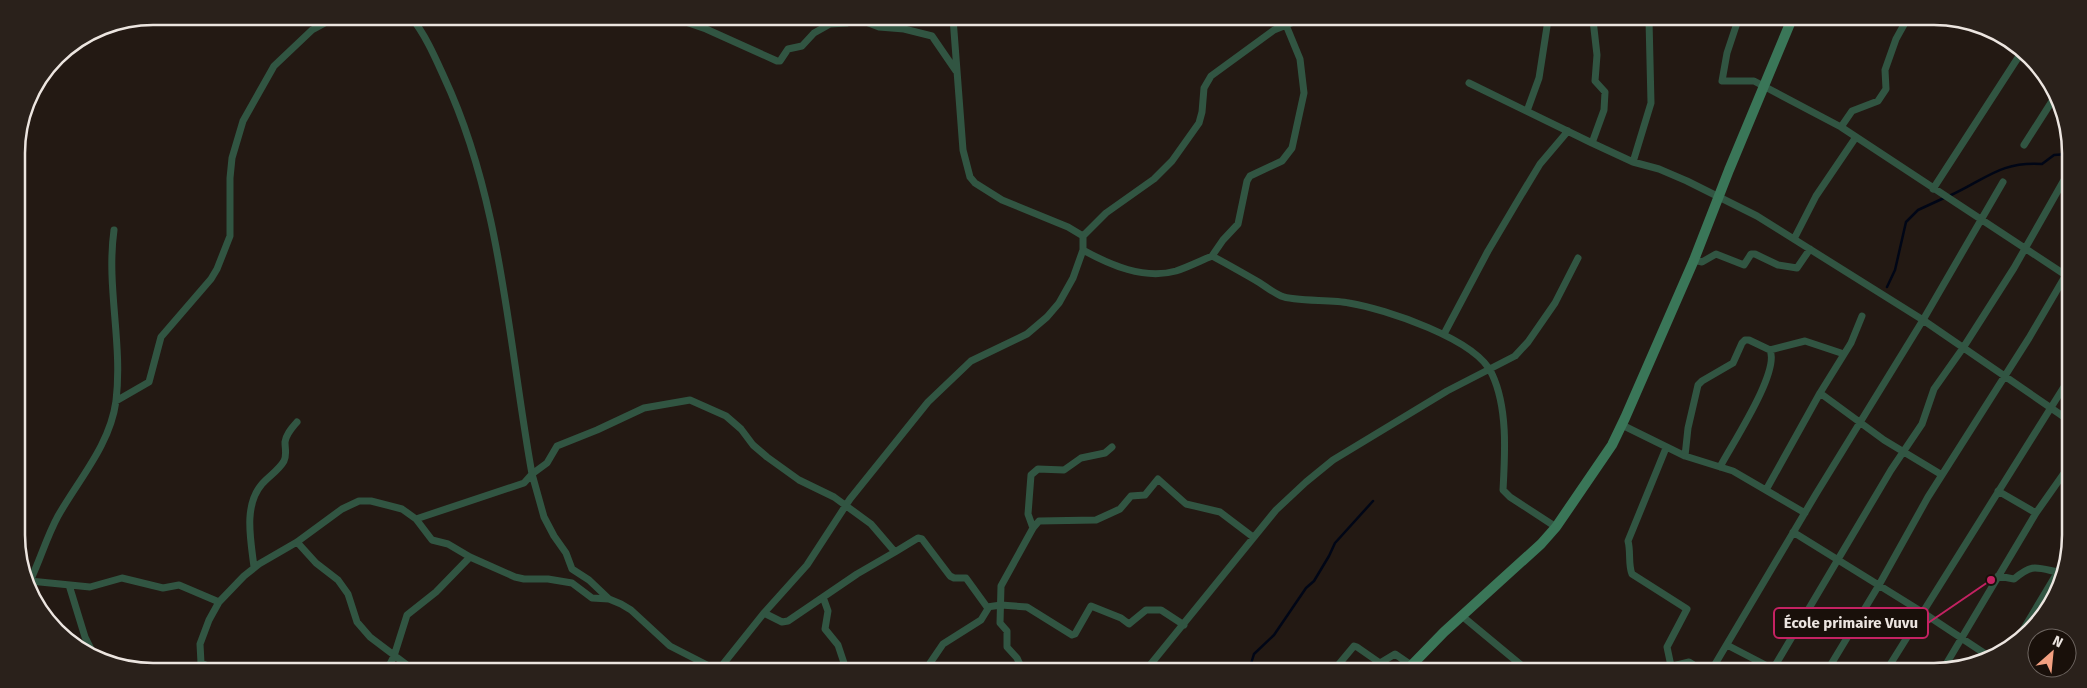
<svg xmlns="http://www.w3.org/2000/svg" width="2087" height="688" font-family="'Fira Sans',sans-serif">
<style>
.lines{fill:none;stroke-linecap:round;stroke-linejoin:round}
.stream{stroke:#000616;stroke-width:2.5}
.street{stroke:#315542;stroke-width:7}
.secondary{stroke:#3a7658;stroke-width:10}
.rim{fill:none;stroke:#ece5e0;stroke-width:2.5}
.leader{fill:none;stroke:#c42262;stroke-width:2}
.callout-dot{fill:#c42262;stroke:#19100a;stroke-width:2}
.callout{fill:#19100a;stroke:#c42262;stroke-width:2}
.callout-label{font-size:15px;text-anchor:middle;font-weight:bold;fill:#ece5e0}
</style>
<rect width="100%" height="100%" fill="#231913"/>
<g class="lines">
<path class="stream" d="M1949 196C1985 180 2000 161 2042 164L2054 155 2068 154
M1887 287 1895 270 1906 222 1918 210 1944 198
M1249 670 1254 654 1274 635 1306 588 1314 581 1329 556 1335 543 1373 501"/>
<path class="street" d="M411 17C425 34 435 57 444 77 502 201 508 341 532 474L524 483 416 519
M674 18 706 29 777 61H780L788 49 802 46 814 33 830 24 847 23 858 19 879 27 904 29 932 36 956 71
M1738 20 1727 53 1722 81H1754L1841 127 2067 276
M1469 83 1592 143 1633 162 1659 169 1687 181 1757 216 1923 320 2003 182
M1527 111 1539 78 1548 20
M1841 127 1852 111 1878 101 1886 89 1885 70 1896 39 1906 21
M1592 143 1604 110 1605 92 1595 81 1597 55 1593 20
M2024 145 2054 98
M1633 162 1651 103 1649 20
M1933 189 2021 53
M1083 236 1106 213 1154 179 1172 161 1199 123 1202 112 1204 88 1211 76 1274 30 1301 19
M1794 239 1816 196 1856 137
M1083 250C1110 265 1144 280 1176 271 1188 267 1200 261 1212 256 1227 264 1241 272 1255 280 1264 285 1272 292 1281 296 1295 302 1332 299 1349 303 1385 309 1477 339 1492 374 1508 408 1505 454 1503 490L1510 497 1556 527
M1212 256 1223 240 1238 224 1247 181 1250 176 1282 161 1292 148 1304 93 1300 59 1286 25
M1694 260 1702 262 1716 254 1744 265 1751 254H1755L1778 265 1797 268 1810 249
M1444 334 1488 251 1520 197 1540 164 1568 131
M1770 350 1805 341 1844 354
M1820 393 1851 343 1862 316
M116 401 149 382 161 337 211 279 217 269 230 236V178L232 158 243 121 274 66 312 30 336 17
M1622 425 1685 456 1733 471 1805 513
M1666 448 1628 541C1631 552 1628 565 1632 574L1687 609 1667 647 1671 666
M1685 456 1688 428 1698 385 1702 381 1733 363 1742 343 1745 340H1749L1770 350C1780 372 1732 444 1720 467
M1766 490 1820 393 1884 440 1942 475
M1998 491 2036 513
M1033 528 1028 514 1031 475 1038 469 1064 470 1081 458 1105 453 1112 447
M1793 532 1922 612 1987 655
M297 542 316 563 338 580 348 594 357 622 370 637 411 668
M254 567C251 541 243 506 262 484 269 476 279 470 284 461 287 455 285 449 285 442 286 434 292 428 297 422
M1998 576 2014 579C2032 564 2035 567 2057 572
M30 581 90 587 122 578 163 588 179 585 219 602
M29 583C40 561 46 538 58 516 79 479 110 445 116 401 123 343 106 287 114 230
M69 585 85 637 92 651
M823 597 828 611 825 629 838 645 846 669
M609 599 589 580 572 569 566 553 554 536 544 517 532 474 547 463 557 446 597 430 644 408 690 400 726 416 741 429 753 445 767 457 799 480 834 497 871 524 895 552 918 538 922 539 950 576 954 578H966L987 607 1001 605 1027 607 1072 635 1075 634 1091 606 1121 618 1129 624 1146 610H1161L1184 625
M764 613 782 622 788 621 857 574 895 552
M1462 616 1527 670
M1727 645 1777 671
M2014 645 2066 558
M210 667 201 663 200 644 209 620 219 602 244 576 259 564 297 542 342 509 359 501H371L402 509 416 519 432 540 448 544 470 557 515 577 524 579H548L572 583 592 598 609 599 621 604 631 610 670 646 713 668
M388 668 394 656 407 615 436 592 470 557
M720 668 764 613 807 565 850 499 928 402 971 361 1027 334 1047 317 1059 303 1073 278 1083 250V236L1068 227 1002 200 975 183 970 177 963 150 953 18
M926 669 943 644 981 620 989 607
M1022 669 1017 658 1007 647V631L1000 623 1001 586 1033 528 1039 521 1096 520 1120 509 1131 496 1145 495 1158 479 1186 504 1220 512 1253 537
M1773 669 1891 470 1922 424 1934 389 1963 348 2014 268 2068 173
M1146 670 1276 510 1306 482 1333 460 1447 391 1515 356 1528 342 1555 303 1578 258
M1334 670 1354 646 1357 647 1380 663 1395 654 1411 665
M1593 671 1600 666 1614 671
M1653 671 1689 662 1703 671
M1711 671 1816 494 1923 320 2067 419
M1827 671 1879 585 1928 497 2029 338 2067 273
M1886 671 2067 382
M1942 671 2036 513 2067 469"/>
<path class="secondary" d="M1407 670 1444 632 1541 544 1556 527 1612 445 1625 418 1694 260 1729 170 1791 21"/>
</g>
<path d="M0 0H2087V688H0ZM153 25H1934A128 128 0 0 1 2062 153V535A128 128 0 0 1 1934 663H153A128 128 0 0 1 25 535V153A128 128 0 0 1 153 25Z" fill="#2a211b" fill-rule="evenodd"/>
<path class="rim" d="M153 25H1934A128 128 0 0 1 2062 153V535A128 128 0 0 1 1934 663H153A128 128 0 0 1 25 535V153A128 128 0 0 1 153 25Z"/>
<path class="leader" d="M1991 580L1928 623"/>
<circle class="callout-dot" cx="1991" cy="580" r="5"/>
<rect class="callout" x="1774" y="608" width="154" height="30" rx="5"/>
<g class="callout-label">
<text x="1851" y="628">École primaire Vuvu</text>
</g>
<g transform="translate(2052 653) rotate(27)"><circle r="24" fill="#19100a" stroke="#6d6560"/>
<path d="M0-4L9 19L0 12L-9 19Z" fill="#f3a081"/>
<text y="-8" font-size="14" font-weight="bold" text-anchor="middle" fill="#ece5e0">N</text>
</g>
</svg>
